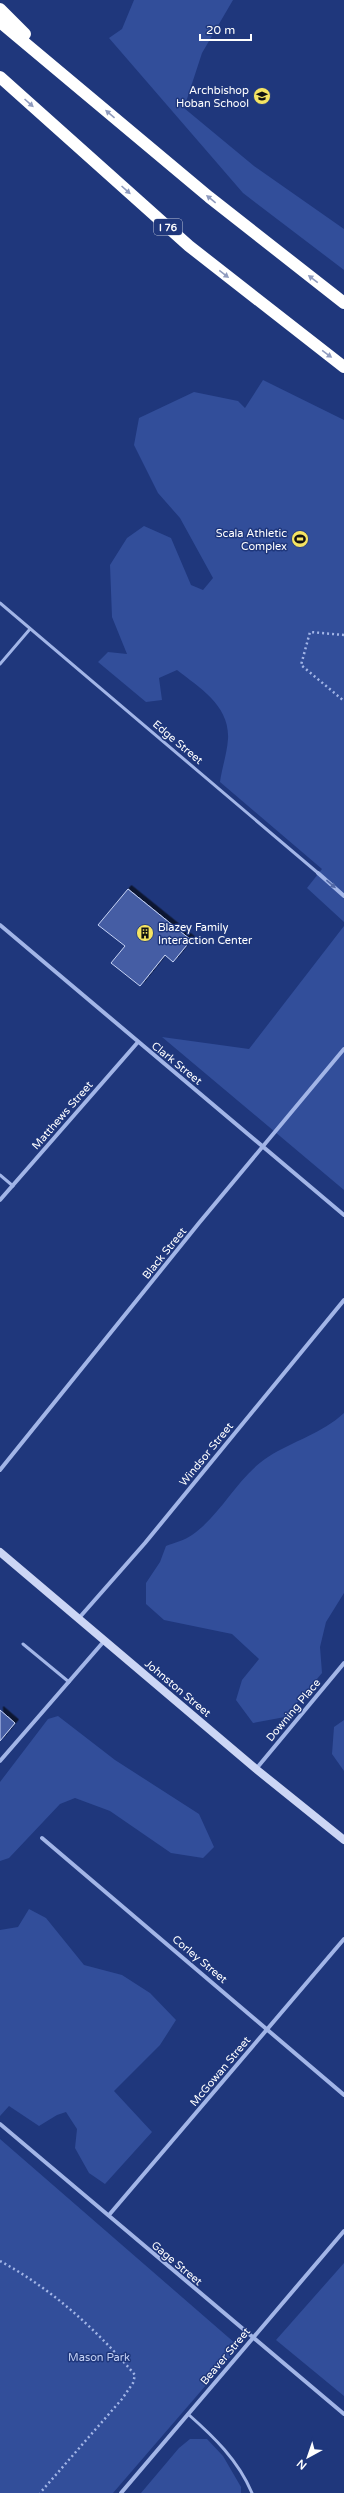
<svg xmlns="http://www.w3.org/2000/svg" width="344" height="2493" font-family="'Varela Round',sans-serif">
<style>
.green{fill:#324e9a}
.building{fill:#445da4;stroke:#c5d2f5;filter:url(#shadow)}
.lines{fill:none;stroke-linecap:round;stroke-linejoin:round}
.path{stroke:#a2b5e7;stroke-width:2.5;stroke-dasharray:2 3;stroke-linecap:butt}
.lane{stroke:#a2b5e7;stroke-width:3}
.street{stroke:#a2b5e7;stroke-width:4}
.secondary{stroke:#ccd6f5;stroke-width:8}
.highway{stroke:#fff;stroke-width:12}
.oneway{fill:#8f9bbe}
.oneway2{fill:#5369a7}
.labels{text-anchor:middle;stroke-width:3;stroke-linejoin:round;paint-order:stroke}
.shield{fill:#1f377c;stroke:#bcc3d8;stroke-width:1}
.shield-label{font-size:10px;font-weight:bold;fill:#fff}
.poi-label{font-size:11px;fill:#fff;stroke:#1f377c;text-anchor:end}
.street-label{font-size:11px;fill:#fff;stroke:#1f377c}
.park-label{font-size:11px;fill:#c5d2f5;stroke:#1f377c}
</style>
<defs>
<filter id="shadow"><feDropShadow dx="3.5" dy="-3.5" stdDeviation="0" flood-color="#0009"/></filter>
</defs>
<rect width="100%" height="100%" fill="#1f377c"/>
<path class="green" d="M134 0H233L202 53 184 108 254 166 344 229V270L243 193 109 38 122 29Z
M263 380 344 420V922L307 888 322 869 220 782C222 768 227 753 228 739 230 706 200 688 177 670L159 678 162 700 146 702 98 662 108 652 127 654 112 617 110 565 127 538 144 526 171 538 191 585 203 590 213 578 180 518 158 493 134 445 139 418 194 392 238 401 245 408Z
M344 926V1190L162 1037 249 1049Z
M344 1413V1593L326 1622 320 1647 322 1673 285 1717 253 1723 236 1700 242 1680 259 1659 232 1634 164 1620 146 1604V1583L160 1562 166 1546C174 1543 185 1540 192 1535 222 1514 237 1477 268 1457 293 1441 323 1433 344 1413Z
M58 1716 115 1760 199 1814 214 1847 203 1858 171 1853 110 1811 75 1798 60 1804 9 1858 0 1861V1782L48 1719Z
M344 1720V1771L332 1754 334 1727Z
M29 1909 46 1918 84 1965 122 1975 150 1993 176 2020 160 2045 114 2091 152 2132 105 2184 89 2173 75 2148 77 2129 66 2112 57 2115 39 2126 9 2106 0 2116V1930L18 1927Z
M0 2139 236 2344 232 2355 113 2493H0Z
M344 2263V2396L276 2340Z
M190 2439H207L223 2456 241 2487V2493H141L179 2448Z"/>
<path class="building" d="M128 889 191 940 173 962 165 955 140 986 111 963 125 946 98 925Z
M0 1710 15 1723 0 1741Z"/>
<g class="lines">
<path class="path" d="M344 635 310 632 301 665 344 701
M0 2261C52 2289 97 2330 135 2375L133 2383 122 2399 40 2493"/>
<path class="lane" d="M0 603 318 873
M0 664 30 629
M0 1175 13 1186
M23 1644 69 1682
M188 2414C214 2437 238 2460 252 2493"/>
<path class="street" d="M318 873 344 896
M0 925 344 1215
M0 1200 138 1042
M0 1470 199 1223 344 1049
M79 1618 145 1543 344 1300
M0 1761 105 1640
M256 1769 344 1663
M42 1838 344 2095
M0 2124 344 2414
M109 2215 344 1939
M121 2493 344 2231"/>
<path class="secondary" d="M0 1552 256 1769 344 1840"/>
<path class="highway" d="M0 9 25 34
M0 22 209 197 344 303
M0 77 189 246 344 367"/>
</g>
<defs><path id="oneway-solid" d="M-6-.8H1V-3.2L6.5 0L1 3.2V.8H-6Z"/></defs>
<g class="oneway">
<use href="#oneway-solid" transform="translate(29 103) rotate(42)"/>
<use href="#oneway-solid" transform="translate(110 114) rotate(-140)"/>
<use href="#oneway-solid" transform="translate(126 190) rotate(42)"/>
<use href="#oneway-solid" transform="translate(211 199) rotate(-141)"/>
<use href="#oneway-solid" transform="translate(224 274) rotate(38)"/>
<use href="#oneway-solid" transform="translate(313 279) rotate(-143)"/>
<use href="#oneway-solid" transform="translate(327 354) rotate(36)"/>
</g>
<use class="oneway2" href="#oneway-solid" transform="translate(331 884) rotate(40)"/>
<defs>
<g id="school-disc" transform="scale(0.9)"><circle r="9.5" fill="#f5e462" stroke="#1f377c"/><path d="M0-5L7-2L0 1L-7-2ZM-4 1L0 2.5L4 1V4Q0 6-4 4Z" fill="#111"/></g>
<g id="stadium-disc" transform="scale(0.9)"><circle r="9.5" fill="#f5e462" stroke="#1f377c"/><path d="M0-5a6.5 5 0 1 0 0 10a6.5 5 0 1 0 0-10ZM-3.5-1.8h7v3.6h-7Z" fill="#111"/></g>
<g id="building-disc" transform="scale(0.9)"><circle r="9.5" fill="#f5e462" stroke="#1f377c"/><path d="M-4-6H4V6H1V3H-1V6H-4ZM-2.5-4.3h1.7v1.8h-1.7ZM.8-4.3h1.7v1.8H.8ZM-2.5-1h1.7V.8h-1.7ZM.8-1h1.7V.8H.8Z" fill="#111"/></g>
</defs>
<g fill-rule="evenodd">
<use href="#school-disc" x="262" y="96"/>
<use href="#stadium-disc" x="300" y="539"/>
<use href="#building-disc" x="145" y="933"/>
</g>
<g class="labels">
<rect class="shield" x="154" y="219" width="28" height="16" rx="3"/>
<g class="shield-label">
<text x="168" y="231">I 76</text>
</g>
<g class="poi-label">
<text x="249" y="94">Archbishop<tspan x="249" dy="13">Hoban School</tspan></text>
<text x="287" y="537">Scala Athletic<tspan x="287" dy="13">Complex</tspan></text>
<text x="158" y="931" text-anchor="start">Blazey Family<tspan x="158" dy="13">Interaction Center</tspan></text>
</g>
<g class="street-label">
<text transform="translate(178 742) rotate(40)" y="4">Edge Street</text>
<text transform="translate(177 1063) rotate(39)" y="4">Clark Street</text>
<text transform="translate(62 1115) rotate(-49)" y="4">Matthews Street</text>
<text transform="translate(164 1253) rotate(-51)" y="4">Black Street</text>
<text transform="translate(206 1454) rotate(-51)" y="4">Windsor Street</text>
<text transform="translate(178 1688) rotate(40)" y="4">Johnston Street</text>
<text transform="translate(293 1710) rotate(-50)" y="4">Downing Place</text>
<text transform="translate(200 1959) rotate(40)" y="4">Corley Street</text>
<text transform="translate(220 2071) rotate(-50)" y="4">McGowan Street</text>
<text transform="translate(177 2263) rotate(40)" y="4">Gage Street</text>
<text transform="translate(225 2356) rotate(-50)" y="4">Beaver Street</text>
</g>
<g class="park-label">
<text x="99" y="2361">Mason Park</text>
</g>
</g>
<g transform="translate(308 2457) rotate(220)" stroke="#1f377c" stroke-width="3" paint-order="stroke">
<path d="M0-3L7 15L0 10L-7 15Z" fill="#ffffff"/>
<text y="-6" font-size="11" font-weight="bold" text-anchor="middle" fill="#ffffff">N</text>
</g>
<path d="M200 34v6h51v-6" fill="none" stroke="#ffffff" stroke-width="2"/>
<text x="206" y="34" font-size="12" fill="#ffffff" stroke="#1f377c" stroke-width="3" paint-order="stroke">20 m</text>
</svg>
